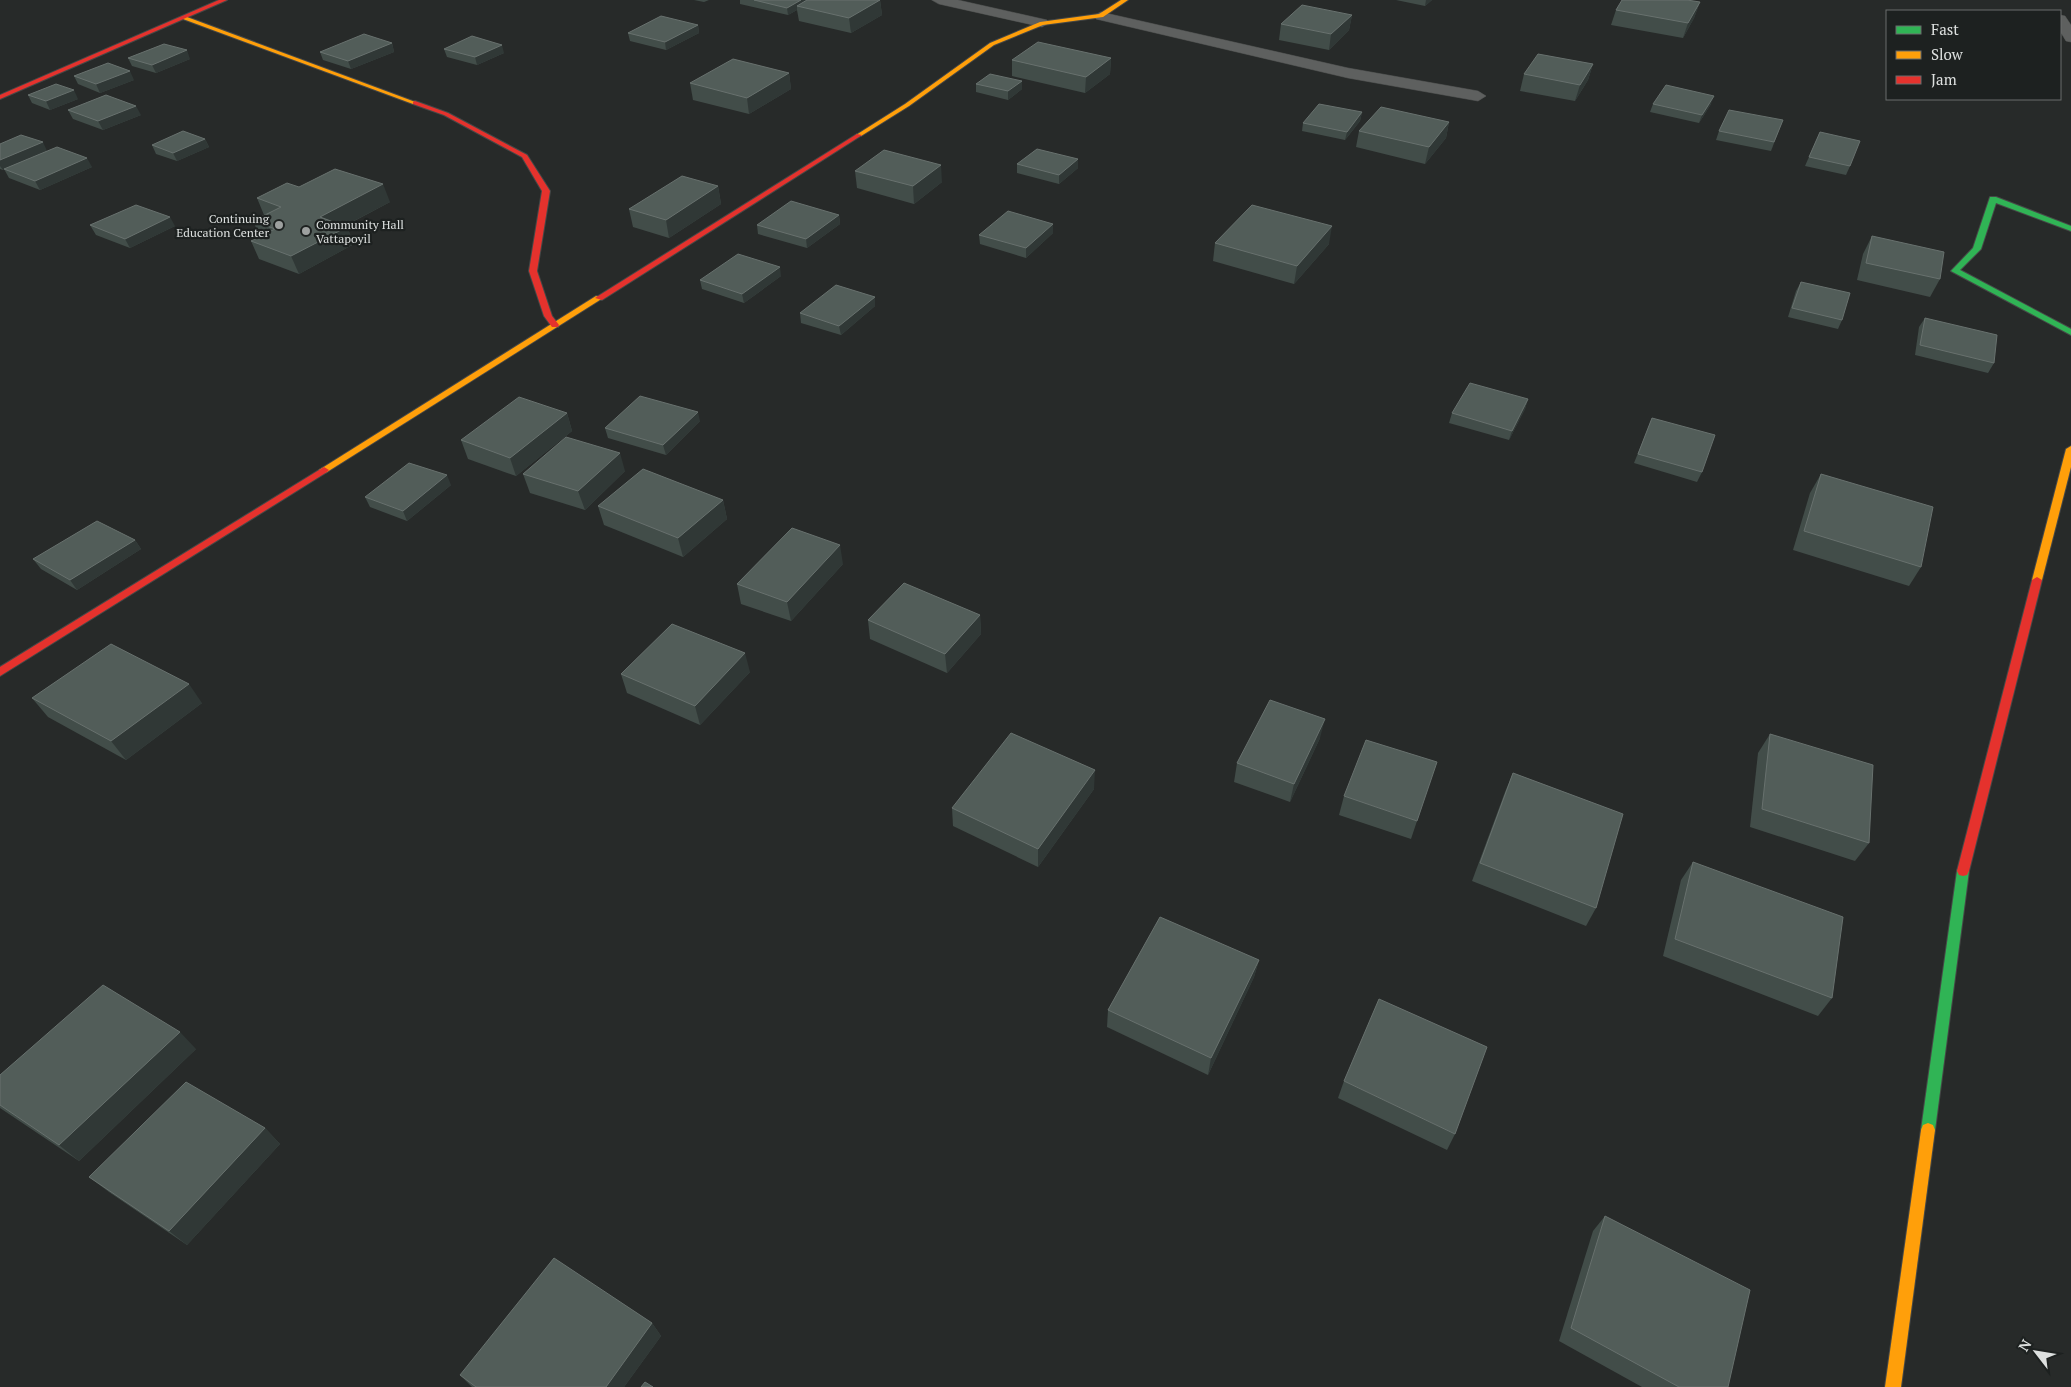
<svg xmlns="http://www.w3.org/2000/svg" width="2071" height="1387" viewBox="0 0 2071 1387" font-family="'PT Serif',serif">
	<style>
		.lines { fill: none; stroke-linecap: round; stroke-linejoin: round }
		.street-casing { stroke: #464847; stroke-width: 1 }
		.fast-casing { stroke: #464847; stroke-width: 2 }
		.slow-casing { stroke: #464847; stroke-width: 2 }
		.jam-casing { stroke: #464847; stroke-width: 2 }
		.street { fill: #5e605f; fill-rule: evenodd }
		.fast { fill: #30b455; fill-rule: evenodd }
		.slow { fill: #ff9f0a; fill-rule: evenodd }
		.jam { fill: #e5322d; fill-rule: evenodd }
		.wall { fill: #424d49 }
		.shaded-wall { fill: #303836 }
		.building { fill: #525d59; stroke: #68716e }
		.poi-dot { fill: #9da09f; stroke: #1d2120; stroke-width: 2 }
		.labels { text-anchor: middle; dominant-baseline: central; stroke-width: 4.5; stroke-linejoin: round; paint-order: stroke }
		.far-poi-label { font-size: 12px; fill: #dde0df; stroke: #1d2120; text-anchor: end }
	</style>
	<rect width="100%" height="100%" fill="#272a29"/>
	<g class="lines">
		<g class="street-casing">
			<g id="street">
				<polygon points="932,0 958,0 1047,20 1049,23 1042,27 939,4"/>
				<polygon points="1101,12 1348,68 1478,91 1486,96 1478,101 1348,78 1096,19 1094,16"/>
				<polygon points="2060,15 2065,16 2071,25 2071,42 2066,41 2060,31"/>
			</g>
		</g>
		<g class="fast-casing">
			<g id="fast">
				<polygon points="1990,197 1996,197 2071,226 2071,231 1996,203 1981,249 1960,270 2071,329 2071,335 1951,271 1973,248"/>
				<polygon points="1963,866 1967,867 1969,871 1935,1130 1933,1135 1928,1137 1923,1135 1921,1130 1957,871 1959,867"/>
			</g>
		</g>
		<g class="slow-casing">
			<g id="slow">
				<polygon points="1121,0 1128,0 1103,17 1043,25 994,45 909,106 861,136 856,135 905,104 990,43 1040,22 1099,14"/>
				<polygon points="183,17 187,17 418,103 413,104 183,19"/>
				<polygon points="596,296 603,298 327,472 324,473 319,470"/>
				<polygon points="2071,446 2071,467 2042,580 2037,583 2032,580 2066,449"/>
				<polygon points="1928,1123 1933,1125 1935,1130 1901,1387 1885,1387 1921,1130 1923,1125"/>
			</g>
		</g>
		<g class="jam-casing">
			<g id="jam">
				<polygon points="219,0 227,0 0,99 0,95"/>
				<polygon points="415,101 448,113 527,155 550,191 537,271 552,316 559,325 558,327 552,327 544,316 529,271 542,191 522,157 444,115 413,104 413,102"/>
				<polygon points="857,134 862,135 602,300 595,298"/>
				<polygon points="324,467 329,470 327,472 0,676 0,667"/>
				<polygon points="2037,577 2042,580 1969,871 1967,875 1963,876 1959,875 1957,871 2032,580"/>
			</g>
		</g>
		<use href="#street" class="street"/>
		<use href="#fast" class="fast"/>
		<use href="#slow" class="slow"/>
		<use href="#jam" class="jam"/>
	</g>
	<g class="wall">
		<polygon points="694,0 709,0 704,2"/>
		<polygon points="740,0 880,0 882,15 851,33 799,21 797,10 788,15 740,4"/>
		<polygon points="1396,0 1432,0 1425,6"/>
		<polygon points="1700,2 1694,18 1683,38 1611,25 1616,10"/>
		<polygon points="1352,15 1349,30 1329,50 1279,40 1281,24"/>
		<polygon points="698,25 699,33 666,50 630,41 628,33"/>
		<polygon points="392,43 394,52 351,69 323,60 320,52"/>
		<polygon points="444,49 504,53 477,65 447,57"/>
		<polygon points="128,58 190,59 156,73 132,66"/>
		<polygon points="1111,58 1110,74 1085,93 1012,76 1012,60"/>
		<polygon points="1593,64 1588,80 1575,101 1520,91 1524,74"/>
		<polygon points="789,73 791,89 749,114 693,100 690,83"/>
		<polygon points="74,76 134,80 100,93 78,84"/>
		<polygon points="1022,81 1022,89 1008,100 976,92 976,84"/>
		<polygon points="28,95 78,99 50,110 32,103"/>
		<polygon points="1653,104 1711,104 1699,123 1650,112"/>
		<polygon points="68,110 141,115 103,130 73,119"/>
		<polygon points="1362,112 1360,121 1345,140 1302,131 1303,123"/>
		<polygon points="1783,120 1771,151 1716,140 1719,131"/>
		<polygon points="1449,122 1446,138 1425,164 1356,147 1359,131"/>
		<polygon points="1820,132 1850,166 1846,175 1805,166"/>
		<polygon points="205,139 209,147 177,161 156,154 152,145"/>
		<polygon points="0,144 47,151 92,167 40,190 9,178 4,169 3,170 0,169"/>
		<polygon points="1078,159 1078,168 1059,184 1017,173 1017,164"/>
		<polygon points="855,171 942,182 914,204 857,188"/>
		<polygon points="718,186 721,204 669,238 633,227 629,209"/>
		<polygon points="299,187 390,202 345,226 347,227 354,244 299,274 259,259 251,241 260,237 253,221 264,215 257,198"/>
		<polygon points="839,215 840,224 807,248 758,234 757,225"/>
		<polygon points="90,225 175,226 130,248 96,235"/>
		<polygon points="1053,233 1026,258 980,244 979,235"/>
		<polygon points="1872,236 1940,279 1930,297 1857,280 1863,254"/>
		<polygon points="1215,243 1329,244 1294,284 1213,261"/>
		<polygon points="781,276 744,303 702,289 700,280"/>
		<polygon points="1801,282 1842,320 1838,329 1788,317 1796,291"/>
		<polygon points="875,297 875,306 841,335 801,323 800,313"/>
		<polygon points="1925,318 1994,363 1988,373 1915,355 1919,327"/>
		<polygon points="1528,399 1525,409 1509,440 1449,423 1452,413"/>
		<polygon points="567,413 572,431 516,476 468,459 461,440"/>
		<polygon points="1652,418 1702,472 1697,482 1634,463"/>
		<polygon points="700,421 666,455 608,438 605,428"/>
		<polygon points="625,471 585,510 530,493 523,474"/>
		<polygon points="1821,474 1921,567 1909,586 1793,550 1810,493"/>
		<polygon points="451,485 407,521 370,507 365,497"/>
		<polygon points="723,500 727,519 683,557 604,525 598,506"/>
		<polygon points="135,540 141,549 77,590 41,569 33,559"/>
		<polygon points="843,564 791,621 741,604 737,584"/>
		<polygon points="980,615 981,634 947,673 870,639 868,620"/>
		<polygon points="750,672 700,725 627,693 621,674"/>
		<polygon points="32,698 202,703 126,760 48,717"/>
		<polygon points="1770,734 1869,843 1855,861 1750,827 1758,753"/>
		<polygon points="1320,738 1290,802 1234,782 1237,763"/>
		<polygon points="1513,773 1596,908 1586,926 1472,881 1505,792"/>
		<polygon points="1094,789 1038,867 953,826 952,808"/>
		<polygon points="1344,796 1417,821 1411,839 1339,815"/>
		<polygon points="1693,862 1832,998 1818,1016 1663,956 1681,880"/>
		<polygon points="1259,960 1254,977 1208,1075 1107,1027 1108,1010"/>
		<polygon points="196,1049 79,1161 0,1108 0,1075"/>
		<polygon points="1344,1081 1455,1134 1447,1150 1338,1098"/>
		<polygon points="265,1128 280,1144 187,1245 109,1192 89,1177"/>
		<polygon points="1605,1216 1728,1387 1642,1387 1559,1341 1593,1231"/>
		<polygon points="652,1323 661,1336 624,1387 472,1387 460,1375"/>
	</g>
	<g class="shaded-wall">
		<polygon points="801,0 814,0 797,6 797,10 788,15 787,8"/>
		<polygon points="880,0 882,15 851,33 849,18"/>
		<polygon points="1426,0 1432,0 1425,6"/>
		<polygon points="1700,2 1694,18 1683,38 1688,23"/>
		<polygon points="1352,15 1349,30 1329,50 1331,34"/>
		<polygon points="698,25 699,33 666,50 665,42"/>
		<polygon points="392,43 394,52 351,69 348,61"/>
		<polygon points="502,45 504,53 477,65 475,57"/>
		<polygon points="187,50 190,59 156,73 152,65"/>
		<polygon points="1111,58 1110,74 1085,93 1086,77"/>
		<polygon points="1593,64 1588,80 1575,101 1580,85"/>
		<polygon points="130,71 134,80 100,93 96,84"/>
		<polygon points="789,73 791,89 749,114 747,98"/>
		<polygon points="1022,81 1022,89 1008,100 1008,91"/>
		<polygon points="74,90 78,99 50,110 46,101"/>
		<polygon points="1714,96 1711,104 1699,123 1702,115"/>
		<polygon points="136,106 141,115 103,130 98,121"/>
		<polygon points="1362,112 1360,121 1345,140 1347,132"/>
		<polygon points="1449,122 1446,138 1425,164 1429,147"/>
		<polygon points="205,139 209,147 177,161 173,153"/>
		<polygon points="43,142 47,151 3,170 0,166 0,160"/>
		<polygon points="87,158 92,167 40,190 35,181"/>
		<polygon points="1078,159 1078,168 1059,184 1059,175"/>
		<polygon points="941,165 942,182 914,204 913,186"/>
		<polygon points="383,184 390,202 327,235 320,217"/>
		<polygon points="718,186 721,204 669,238 666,220"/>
		<polygon points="839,215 840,224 807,248 806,239"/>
		<polygon points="170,217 175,226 130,248 125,239"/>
		<polygon points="1053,224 1053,233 1026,258 1026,248"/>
		<polygon points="1332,226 1329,244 1294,284 1297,266"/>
		<polygon points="347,227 354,244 299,274 291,256"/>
		<polygon points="780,267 781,276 744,303 742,294"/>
		<polygon points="875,297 875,306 841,335 839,326"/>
		<polygon points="1528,399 1525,409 1509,440 1512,431"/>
		<polygon points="698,412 700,421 666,455 663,445"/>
		<polygon points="567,413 572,431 516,476 510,458"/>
		<polygon points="620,453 625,471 585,510 578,491"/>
		<polygon points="447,475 451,485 407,521 403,511"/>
		<polygon points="723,500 727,519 683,557 678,538"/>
		<polygon points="135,540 141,549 77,590 70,580"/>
		<polygon points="840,545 843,564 791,621 787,602"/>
		<polygon points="980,615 981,634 947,673 945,654"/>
		<polygon points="745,653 750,672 700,725 695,706"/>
		<polygon points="189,684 202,703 126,760 111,741"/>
		<polygon points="1325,719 1320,738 1290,802 1294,784"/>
		<polygon points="1095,770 1094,789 1038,867 1038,849"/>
		<polygon points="1259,960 1254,977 1208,1075 1211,1058"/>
		<polygon points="180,1032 196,1049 79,1161 59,1145"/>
		<polygon points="265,1128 280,1144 187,1245 169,1231"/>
		<polygon points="652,1323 661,1336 624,1387 606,1387"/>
	</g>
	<g class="building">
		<polygon points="754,0 801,0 787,8"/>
		<polygon points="807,0 880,0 849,18 797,6"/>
		<polygon points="1622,0 1687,0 1700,2 1688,23 1616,10"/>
		<polygon points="1302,5 1352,15 1331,34 1281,24"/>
		<polygon points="661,16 698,25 665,42 628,33"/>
		<polygon points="364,34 392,43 348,61 320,52"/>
		<polygon points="472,36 502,45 475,57 444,49"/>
		<polygon points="1038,42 1111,58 1086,77 1012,60"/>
		<polygon points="164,44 187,50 152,65 128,58"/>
		<polygon points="1538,54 1593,64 1580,85 1524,74"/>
		<polygon points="733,59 789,73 747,98 690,83"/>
		<polygon points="108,63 130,71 96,84 74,76"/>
		<polygon points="990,74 1022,81 1008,91 976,84"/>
		<polygon points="56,84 74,90 46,101 28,95"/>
		<polygon points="1666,85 1714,96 1702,115 1653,104"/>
		<polygon points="106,95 136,106 98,121 68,110"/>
		<polygon points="1319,104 1362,112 1347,132 1303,123"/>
		<polygon points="1381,107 1449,122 1429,147 1359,131"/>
		<polygon points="1729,110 1783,120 1774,142 1719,131"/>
		<polygon points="183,131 205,139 173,153 152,145"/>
		<polygon points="1820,132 1860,141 1850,166 1809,157"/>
		<polygon points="21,135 43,142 0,160 0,144"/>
		<polygon points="57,147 87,158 35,181 4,169"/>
		<polygon points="1037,149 1078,159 1059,175 1017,164"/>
		<polygon points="884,150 941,165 913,186 855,171"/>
		<polygon points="335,169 383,184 320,217 347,227 291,256 251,241 275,229 253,221 281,207 257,198 287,183 299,187"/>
		<polygon points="682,176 718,186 666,220 629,209"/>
		<polygon points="791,201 839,215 806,239 757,225"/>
		<polygon points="136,205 170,217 125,239 90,225"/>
		<polygon points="1252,205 1332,226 1297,266 1215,243"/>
		<polygon points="1008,211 1053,224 1026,248 979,235"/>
		<polygon points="1872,236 1944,252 1940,279 1866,263"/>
		<polygon points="738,254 780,267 742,294 700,280"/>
		<polygon points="1801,282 1850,293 1842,320 1792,308"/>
		<polygon points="836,285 875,297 839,326 800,313"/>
		<polygon points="1925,318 1997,335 1994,363 1920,345"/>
		<polygon points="1470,383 1528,399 1512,431 1452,413"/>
		<polygon points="640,396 698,412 663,445 605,428"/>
		<polygon points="519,397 567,413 510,458 461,440"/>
		<polygon points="1652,418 1715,435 1702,472 1638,454"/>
		<polygon points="566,437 620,453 578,491 523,474"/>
		<polygon points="409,463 447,475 403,511 365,497"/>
		<polygon points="643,469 723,500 678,538 598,506"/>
		<polygon points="1821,474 1933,507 1921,567 1804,531"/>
		<polygon points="97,521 135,540 70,580 33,559"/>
		<polygon points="792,528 840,545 787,602 737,584"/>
		<polygon points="904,583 980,615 945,654 868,620"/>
		<polygon points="672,624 745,653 695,706 621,674"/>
		<polygon points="111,644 189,684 111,741 32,698"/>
		<polygon points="1270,700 1325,719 1294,784 1237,763"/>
		<polygon points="1011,733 1095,770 1038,849 952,808"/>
		<polygon points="1770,734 1873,765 1869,843 1762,809"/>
		<polygon points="1366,740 1437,762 1417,821 1344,796"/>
		<polygon points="1513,773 1623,814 1596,908 1480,863"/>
		<polygon points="1693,862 1843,917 1832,998 1675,939"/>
		<polygon points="1160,917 1259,960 1211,1058 1108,1010"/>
		<polygon points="103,985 180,1032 59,1145 0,1105 0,1075"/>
		<polygon points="1379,999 1487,1047 1455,1134 1344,1081"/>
		<polygon points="186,1082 265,1128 169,1231 89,1177"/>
		<polygon points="1605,1216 1750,1290 1728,1387 1679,1387 1571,1328"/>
		<polygon points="554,1258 652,1323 606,1387 476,1387 460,1375"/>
		<polygon points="645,1382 653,1387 641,1387"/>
	</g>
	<g class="poi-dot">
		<circle cx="279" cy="225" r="5"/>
		<circle cx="306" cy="231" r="5"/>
	</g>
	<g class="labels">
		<g class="far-poi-label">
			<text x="269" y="218">Continuing<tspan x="269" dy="14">Education Center</tspan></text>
			<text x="316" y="224" text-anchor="start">Community Hall<tspan x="316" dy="14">Vattapoyil</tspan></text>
		</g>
	</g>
	<rect x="1886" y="10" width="175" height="90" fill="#1d2120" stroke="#6a6d6c"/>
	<rect x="1896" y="26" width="25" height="8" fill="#30b455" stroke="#6a6d6c"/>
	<text x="1931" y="35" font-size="15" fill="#dde0df">Fast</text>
	<rect x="1896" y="51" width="25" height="8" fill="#ff9f0a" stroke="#6a6d6c"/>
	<text x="1931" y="60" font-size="15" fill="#dde0df">Slow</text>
	<rect x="1896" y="76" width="25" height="8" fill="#e5322d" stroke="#6a6d6c"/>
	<text x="1931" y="85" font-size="15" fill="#dde0df">Jam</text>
	<g transform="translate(2036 1352) rotate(301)" stroke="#1d2120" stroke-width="4" paint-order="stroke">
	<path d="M0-4L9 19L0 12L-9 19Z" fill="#dde0df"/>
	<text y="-8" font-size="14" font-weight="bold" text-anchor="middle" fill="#dde0df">N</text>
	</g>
</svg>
